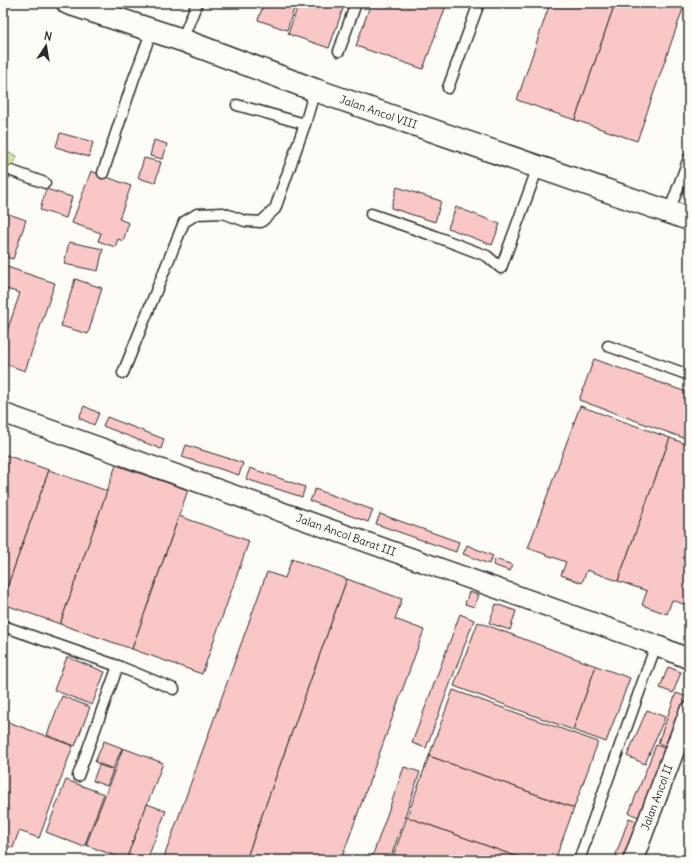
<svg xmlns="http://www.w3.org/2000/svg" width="692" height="863" viewBox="0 0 692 863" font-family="Delius,sans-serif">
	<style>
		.green { fill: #cce79e; stroke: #7c8964 }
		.building { fill: #f9c8c6; stroke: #2b2b2b }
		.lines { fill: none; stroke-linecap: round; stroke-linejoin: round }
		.service-casing { stroke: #2b2b2b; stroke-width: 13 }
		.minor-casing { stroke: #2b2b2b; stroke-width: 22 }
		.tertiary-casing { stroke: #2b2b2b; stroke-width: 25 }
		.service { stroke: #fdfcf7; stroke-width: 10 }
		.minor { stroke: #fdfcf7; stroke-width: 19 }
		.tertiary { stroke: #fdfcf7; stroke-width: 22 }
		.labels { text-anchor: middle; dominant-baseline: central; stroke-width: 4; stroke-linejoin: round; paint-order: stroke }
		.street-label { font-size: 11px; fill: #2b2b2b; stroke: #fdfcf7 }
	</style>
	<rect width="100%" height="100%" fill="#fdfcf7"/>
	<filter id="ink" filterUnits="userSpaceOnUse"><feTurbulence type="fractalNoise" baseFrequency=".025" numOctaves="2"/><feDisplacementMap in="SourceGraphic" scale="8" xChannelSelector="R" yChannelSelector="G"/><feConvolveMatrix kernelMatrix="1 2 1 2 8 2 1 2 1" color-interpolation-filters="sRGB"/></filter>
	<g filter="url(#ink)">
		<polygon class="green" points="3,151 17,156 9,179 3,177"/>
		<g class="building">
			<polygon points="264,3 296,3 287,30 258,20"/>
			<polygon points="299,3 345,3 329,48 288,34"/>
			<polygon points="371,3 447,3 423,69 356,46"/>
			<polygon points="550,3 615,3 575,120 517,100"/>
			<polygon points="615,3 685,3 637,141 575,120"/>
			<polygon points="60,133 93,142 89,157 56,147"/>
			<polygon points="154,140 167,144 163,159 150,156"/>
			<polygon points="144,158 161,162 155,183 138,178"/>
			<polygon points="91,171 131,186 119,219 129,223 123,241 118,239 115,247 98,241 101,233 72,223"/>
			<polygon points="397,187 441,201 435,222 391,208"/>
			<polygon points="46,189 72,197 66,218 40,210"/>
			<polygon points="456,207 500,224 492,245 448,228"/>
			<polygon points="3,212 26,220 13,259 3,256"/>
			<polygon points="69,242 103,249 98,271 64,264"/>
			<polygon points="4,266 55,283 25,371 3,363 3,343 20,293 3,288"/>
			<polygon points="75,279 102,288 88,334 61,326"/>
			<polygon points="594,359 689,393 689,440 579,400"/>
			<polygon points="84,406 99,413 94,425 79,418"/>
			<polygon points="580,406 670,438 618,581 587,570 582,583 561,575 566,562 528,548"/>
			<polygon points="107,417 164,439 161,449 103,426"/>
			<polygon points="670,438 689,445 689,606 672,600 667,614 642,605 647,591 618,581"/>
			<polygon points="186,445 243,463 239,475 182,457"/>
			<polygon points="3,454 49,470 3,599"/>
			<polygon points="116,465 188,490 132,649 60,624"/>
			<polygon points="250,468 305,487 302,497 246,479"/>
			<polygon points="49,470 107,491 60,624 3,604 3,599"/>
			<polygon points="315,489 373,510 368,522 310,501"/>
			<polygon points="380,514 459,542 456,552 376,524"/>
			<polygon points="179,516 249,541 202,674 132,649"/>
			<polygon points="467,545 493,556 489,564 463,554"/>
			<polygon points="292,559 347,579 246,860 163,860 267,572 285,578"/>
			<polygon points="495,559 513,565 510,571 493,565"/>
			<polygon points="347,579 402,599 395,619 424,630 341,860 246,860"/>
			<polygon points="469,592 479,595 474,607 465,604"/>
			<polygon points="496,604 516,611 510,630 489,623"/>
			<polygon points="460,614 474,620 426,748 412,743"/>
			<polygon points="478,622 596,666 573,730 454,686"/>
			<polygon points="67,657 105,672 92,705 54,690"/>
			<polygon points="596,666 630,678 606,742 573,730"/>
			<polygon points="668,667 681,672 673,693 660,688"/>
			<polygon points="453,690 598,742 574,808 429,756"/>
			<polygon points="676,693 687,697 669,747 658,743"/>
			<polygon points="62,696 90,707 75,746 47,735"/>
			<polygon points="647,710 665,717 645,764 627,756"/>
			<polygon points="3,720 73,746 39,838 19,831 13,848 3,844"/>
			<polygon points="104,741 122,748 113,769 95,762"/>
			<polygon points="656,745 667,749 641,818 629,813"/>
			<polygon points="123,748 163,763 126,860 86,845"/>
			<polygon points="429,756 574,808 555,860 526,860 407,817"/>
			<polygon points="99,765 113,770 107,786 93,781"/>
			<polygon points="404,767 420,772 390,860 371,860"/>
			<polygon points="66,780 104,794 84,847 46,832"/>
			<polygon points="147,804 166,811 147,860 126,860"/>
			<polygon points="407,817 526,860 392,860"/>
			<polygon points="629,818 642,823 628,860 614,860"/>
		</g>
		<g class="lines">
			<g class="service-casing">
				<g id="service">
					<polyline points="182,40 197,3"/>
					<polyline points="339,51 356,3"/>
					<polyline points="448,88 479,3"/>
					<polyline points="237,105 305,124"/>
					<polyline points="12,171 45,183"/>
					<polyline points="103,173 133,81 152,30"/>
					<polyline points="669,212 689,158"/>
					<polyline points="371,214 432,235 487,256 501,268 538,167"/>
					<polyline points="608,346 689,375"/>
					<polyline points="123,373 184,222 197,214 223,213 245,221 261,222 275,209 305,124 315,90"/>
					<polyline points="3,626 118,666 174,689"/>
					<polyline points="78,776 118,666"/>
					<polyline points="579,860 656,645"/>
				</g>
			</g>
			<g class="minor-casing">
				<g id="minor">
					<path id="s1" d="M 3,413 L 656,645 L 689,659"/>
					<path id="s2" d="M 633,860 L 689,712"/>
				</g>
			</g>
			<g class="tertiary-casing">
				<g id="tertiary">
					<path id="s3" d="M 68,3 L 182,40 L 315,90 L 689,219"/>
				</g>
			</g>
			<use href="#service" class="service"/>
			<use href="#minor" class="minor"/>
			<use href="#tertiary" class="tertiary"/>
		</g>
	</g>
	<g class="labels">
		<g class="street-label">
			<text stroke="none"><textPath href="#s3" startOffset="329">Jalan Ancol VIII</textPath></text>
			<text stroke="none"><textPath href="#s1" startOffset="364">Jalan Ancol Barat III</textPath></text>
			<text stroke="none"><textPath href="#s2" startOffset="67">Jalan Ancol II</textPath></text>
		</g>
	</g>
	<rect width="692" height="863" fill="none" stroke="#fdfcf7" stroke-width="16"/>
	<rect x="8" y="8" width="676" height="847" fill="none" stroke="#2b2b2b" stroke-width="1.5" filter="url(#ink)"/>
	<g transform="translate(46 46) rotate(12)" stroke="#fdfcf7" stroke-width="3" paint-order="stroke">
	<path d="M0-3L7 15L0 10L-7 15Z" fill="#2b2b2b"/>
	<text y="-6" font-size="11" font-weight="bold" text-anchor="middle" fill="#2b2b2b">N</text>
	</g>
</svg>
